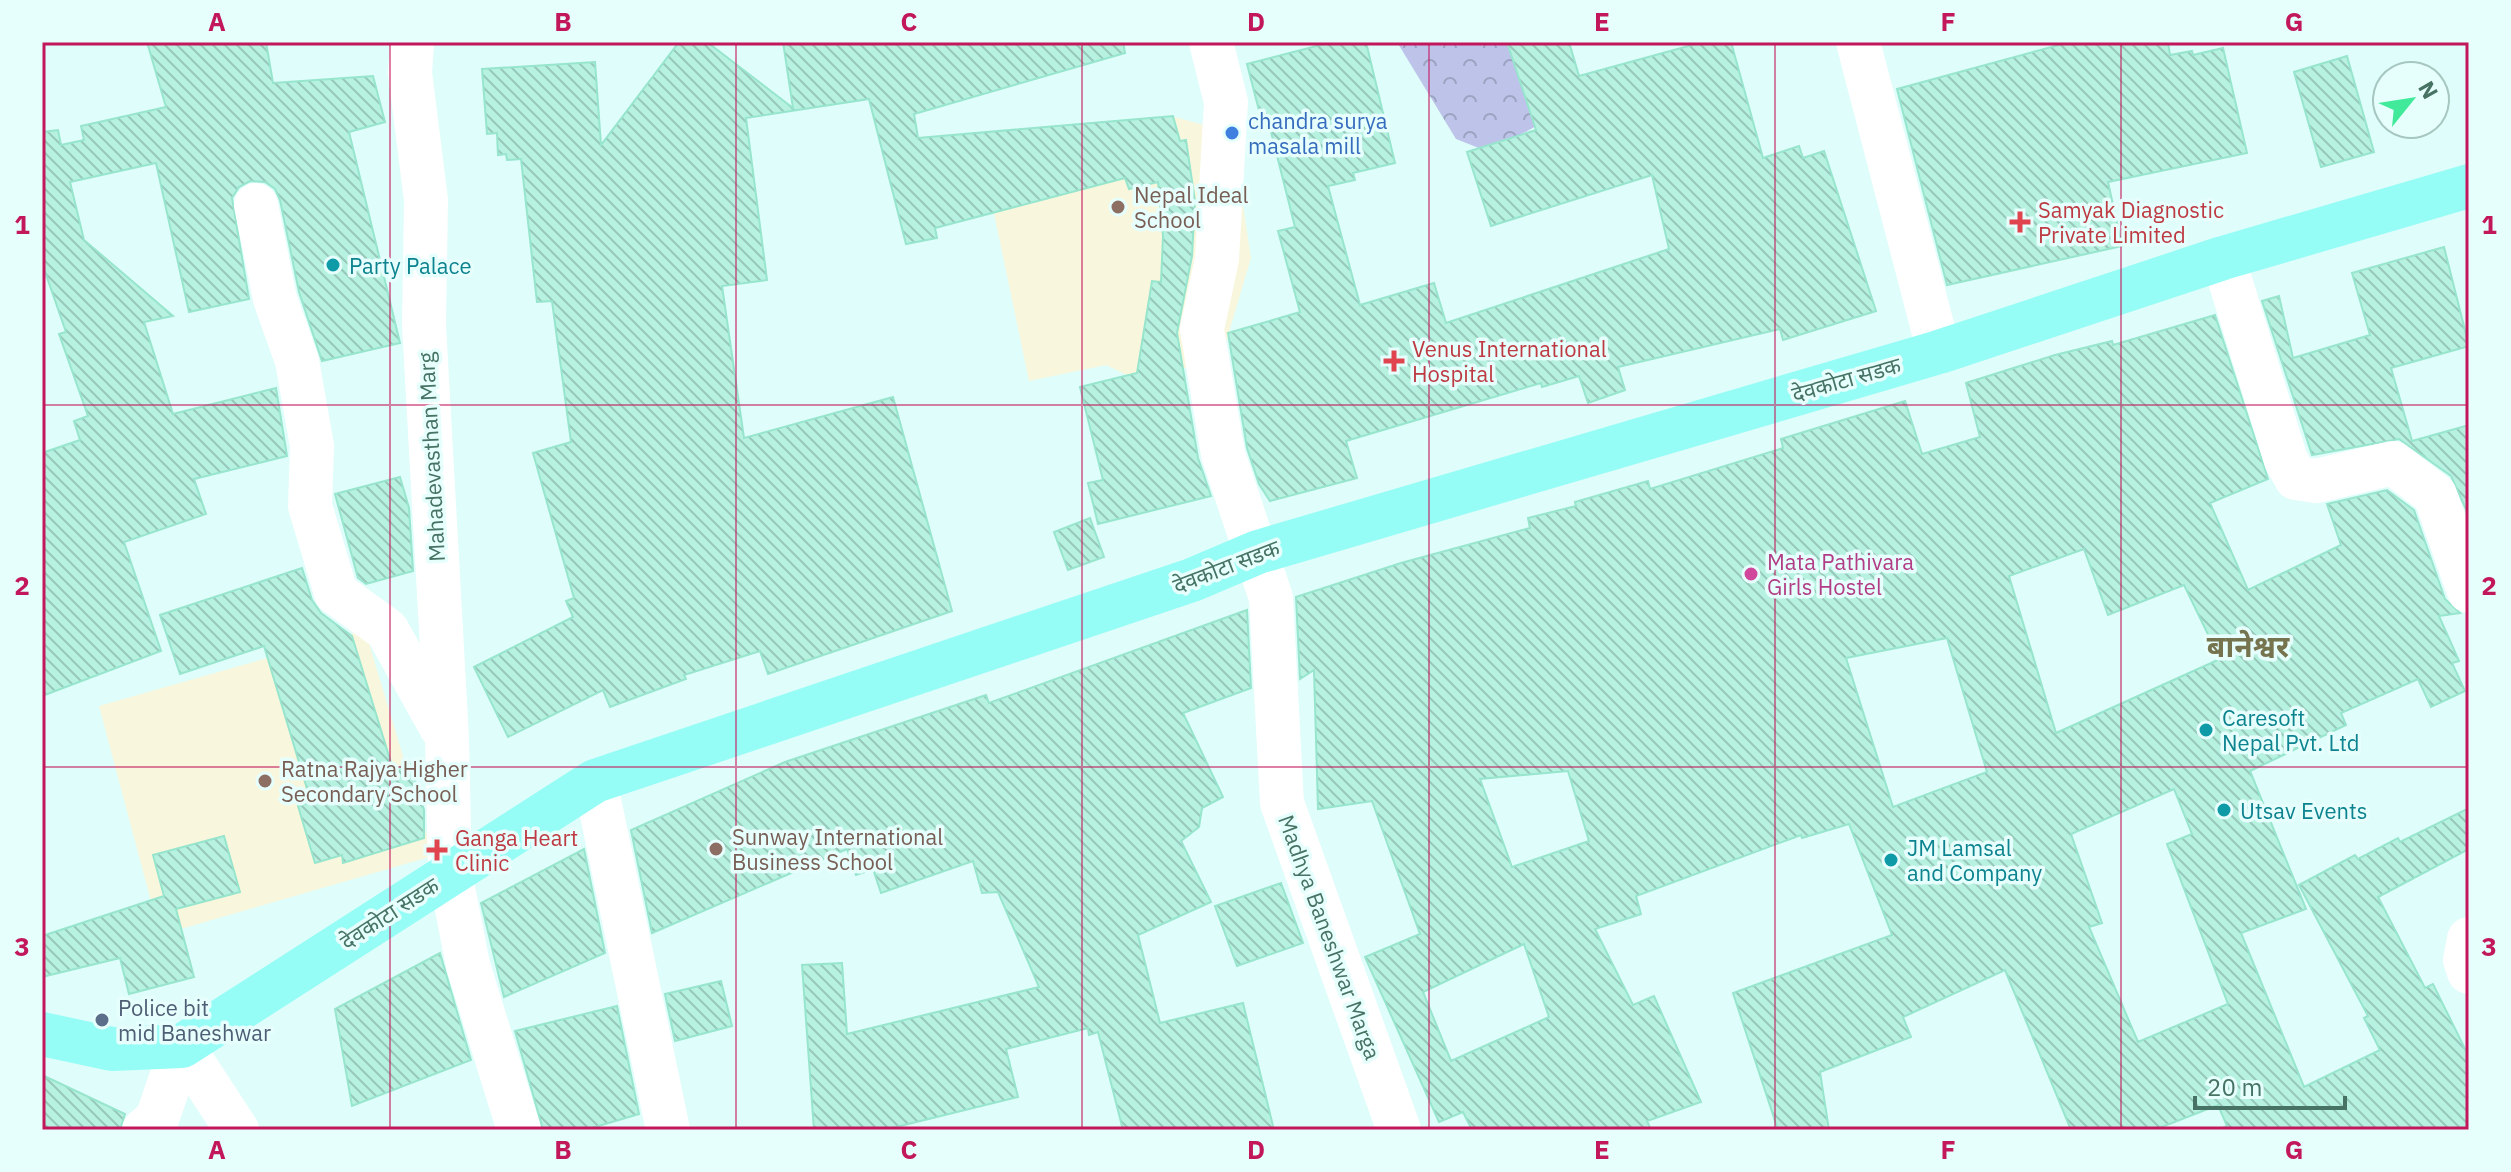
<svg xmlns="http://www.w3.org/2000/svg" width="2511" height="1172" viewBox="0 0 2511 1172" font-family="'IBM Plex Sans','Noto Sans Devanagari',sans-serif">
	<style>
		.education { fill: #f8f7dd }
		.park { fill: url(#park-crowns) }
		.building { fill: url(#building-back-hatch); stroke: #97e5cd; stroke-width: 2; fill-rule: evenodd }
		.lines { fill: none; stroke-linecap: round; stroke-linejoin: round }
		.minor { stroke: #fff; stroke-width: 44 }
		.major { stroke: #96fdf6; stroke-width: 44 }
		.grid { fill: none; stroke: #c2185b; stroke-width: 2; stroke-opacity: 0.55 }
		.shop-dot { fill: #3f7fe0; stroke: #e6fffd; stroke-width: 3 }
		.education-dot { fill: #8d6e63; stroke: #e6fffd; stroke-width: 3 }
		.health-dot { fill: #e0444e; stroke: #e6fffd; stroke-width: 3 }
		.culture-dot { fill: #0f9aa8; stroke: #e6fffd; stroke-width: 3 }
		.hotel-dot { fill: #d1479c; stroke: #e6fffd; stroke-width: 3 }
		.service-dot { fill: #5c6f8a; stroke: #e6fffd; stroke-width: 3 }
		.labels { text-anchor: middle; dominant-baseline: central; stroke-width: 7; stroke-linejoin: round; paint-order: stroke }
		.shop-label { font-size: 22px; fill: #366cbe; stroke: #e6fffd; text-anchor: start }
		.education-label { font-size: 22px; fill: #785e54; stroke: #e6fffd; text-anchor: start }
		.health-label { font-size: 22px; fill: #be3a42; stroke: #e6fffd; text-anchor: start }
		.culture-label { font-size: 22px; fill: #0d838f; stroke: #e6fffd; text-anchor: start }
		.street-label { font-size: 22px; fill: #477364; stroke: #e6fffd }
		.hotel-label { font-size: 22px; fill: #b23c85; stroke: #e6fffd; text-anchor: start }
		.service-label { font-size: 22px; fill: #4e5e75; stroke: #e6fffd; text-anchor: start }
		.district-label { font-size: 30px; font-weight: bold; fill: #76744e; stroke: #e6fffd }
		.neatline { fill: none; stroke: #c2185b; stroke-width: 3 }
		.grid-label { font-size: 26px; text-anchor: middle; font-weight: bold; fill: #c2185b }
	</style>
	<defs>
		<pattern id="park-crowns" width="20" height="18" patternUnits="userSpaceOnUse" patternTransform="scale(2)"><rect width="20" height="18" fill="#bec3ea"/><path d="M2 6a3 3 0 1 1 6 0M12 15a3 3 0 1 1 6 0" fill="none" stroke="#9ca3c1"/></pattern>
		<pattern id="building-back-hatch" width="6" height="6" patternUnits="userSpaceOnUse" patternTransform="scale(2)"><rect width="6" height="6" fill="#b7f2e1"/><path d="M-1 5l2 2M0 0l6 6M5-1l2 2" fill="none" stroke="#97c8ba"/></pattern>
	</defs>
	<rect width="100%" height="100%" fill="#dffdfa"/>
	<g class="education">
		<polygon points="1175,117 1232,133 1251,258 1221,359 1193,367 1127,375 1106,365 1029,381 982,156"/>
		<polygon points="365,630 433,856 160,935 99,706"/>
	</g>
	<polygon class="park" points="1397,42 1526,42 1558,114 1489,152 1456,139"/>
	<g class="building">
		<polygon points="147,42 266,42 273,83 373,76 385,122 349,132 400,343 322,361 299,292 280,200 275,189 265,182 250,181 239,187 232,198 249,299 189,312 156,163 70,182 84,240 173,316 144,322 173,414 276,388 287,456 194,479 206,514 124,542 161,651 42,696 42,453 80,440 74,421 88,416 59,334 66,332 42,263 42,132 58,130 61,145 84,140 81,126 166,107"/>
		<polygon points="679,42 707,42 793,108 783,42 1123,42 1125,53 914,114 918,138 1173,116 1180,141 1186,140 1195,201 1192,256 1177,333 1198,458 1211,496 1098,524 1088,483 1103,480 1080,387 1137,373 1152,281 1161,282 1163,236 1158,182 1129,189 1125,178 935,228 937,238 906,244 869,99 746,118 767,280 722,286 744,438 893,397 952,611 768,674 760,651 684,675 686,679 610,707 603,690 508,737 474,667 573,617 566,601 574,598 533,453 571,442 552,301 537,302 521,159 507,160 506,154 498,155 497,133 487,134 482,69 595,62 601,145"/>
		<polygon points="1332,42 1366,42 1395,163 1353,173 1355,180 1328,186 1360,305 1434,283 1446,323 1669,249 1652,175 1491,226 1467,152 1536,130 1507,42 1569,42 1579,76 1703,42 1731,42 1763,158 1799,146 1803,158 1824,151 1876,311 1783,340 1780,329 1618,367 1625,390 1588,403 1579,376 1542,387 1541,383 1346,441 1357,478 1270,501 1259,484 1247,448 1228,333 1300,312 1278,231 1295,227 1268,120 1262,122 1247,64"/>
		<polygon points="2070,42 2168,42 2170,55 2192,51 2193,55 2223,48 2247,153 2108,182 2122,246 1947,285 1897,89"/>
		<polygon points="2347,56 2374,152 2321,167 2294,72"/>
		<polygon points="2444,247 2469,346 2391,368 2412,441 2469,425 2469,516 2451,476 2399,439 2312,455 2262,301 2279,296 2293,358 2370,335 2352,273"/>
		<path d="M 2215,315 L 2268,479 L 2210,503 L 2248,590 L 2341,545 L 2327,504 L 2387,490 L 2414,510 L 2445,599 L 2460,613 L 2439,616 L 2459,661 L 2452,663 L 2465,691 L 2431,707 L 2418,679 L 2341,713 L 2346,725 L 2250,771 L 2306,909 L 2241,933 L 2304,1087 L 2380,1050 L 2364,1018 L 2368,1016 L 2299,885 L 2355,855 L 2358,859 L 2398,838 L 2400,842 L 2469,808 L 2469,849 L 2378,897 L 2425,988 L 2433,984 L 2469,1057 L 2469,1130 L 2219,1130 L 2227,1126 L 2218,1105 L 2154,1130 L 2071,1130 L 2005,970 L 1903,1017 L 1911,1037 L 1820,1072 L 1829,1130 L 1778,1130 L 1733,993 L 1892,935 L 1849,824 L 1802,838 L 1801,835 L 1636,896 L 1641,914 L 1595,929 L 1633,1005 L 1654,996 L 1701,1102 L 1647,1121 L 1651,1130 L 1472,1130 L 1463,1112 L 1439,1122 L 1365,957 L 1420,934 L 1372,801 L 1318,809 L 1314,670 L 1300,679 L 1296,597 L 1401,563 L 1530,528 L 1528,518 L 1576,506 L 1575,502 L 1648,481 L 1650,489 L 1783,448 L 1781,439 L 1905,401 L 1922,454 L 1980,437 L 1966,383 L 2055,355 L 2112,341 L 2113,345 ZM 2084,549 L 2108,615 L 2184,585 L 2220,659 L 2056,733 L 2009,576 ZM 1947,638 L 1987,772 L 1893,807 L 1846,658 ZM 1568,771 L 1589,841 L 1512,867 L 1480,779 ZM 2174,789 L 2192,834 L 2167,844 L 2228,1004 L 2138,1042 L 2089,927 L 2102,923 L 2071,834 ZM 1524,944 L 1549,1017 L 1451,1061 L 1423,992 Z"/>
		<polygon points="400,477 409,508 413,571 366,584 358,578 335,494"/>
		<polygon points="1090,518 1104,557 1068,570 1054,532"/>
		<polygon points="302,568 312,600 321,613 352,636 393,769 410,764 424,810 424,838 343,863 342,855 315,863 298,806 311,802 264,646 180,674 160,615"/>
		<polygon points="1247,610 1251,688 1183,713 1223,797 1202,808 1199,827 1181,841 1211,902 1138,935 1160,1023 1243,1003 1274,1130 1123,1130 1098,1032 1089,1035 1088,1028 1006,1049 1018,1097 884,1130 814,1130 802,965 842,963 847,1034 1039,987 998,892 982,893 973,861 881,893 873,869 856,875 847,849 652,933 631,830 785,762 986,695 989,703"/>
		<polygon points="224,836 240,892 176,909 194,977 129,994 120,958 42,977 42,936 164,896 153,855"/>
		<polygon points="584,849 605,953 504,997 481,903"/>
		<polygon points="1281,883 1303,943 1237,966 1215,906"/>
		<polygon points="440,953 471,1060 352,1106 335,1009"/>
		<polygon points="721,981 732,1026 675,1041 665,994"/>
		<polygon points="617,1006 639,1114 585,1130 543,1130 515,1031"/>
		<polygon points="42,1075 125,1114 120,1130 42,1130"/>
	</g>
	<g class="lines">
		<g class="minor">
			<polyline points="412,42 410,73 426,200 424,325 447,738 450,873 468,965 519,1130"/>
			<polyline points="1211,42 1226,102 1217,259 1202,329 1223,454 1271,598 1282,803 1399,1130"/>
			<polyline points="1858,42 1939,352"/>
			<polyline points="256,205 275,299 297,361 312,446 310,506 336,593 387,630 441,727"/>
			<polyline points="2223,258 2286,460 2296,478 2316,481 2393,463 2435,495 2469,591"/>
			<polyline points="595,781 668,1130"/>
			<polyline points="2469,939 2465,960 2469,972"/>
			<polyline points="182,1046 237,1130"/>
			<polyline points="144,1130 157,1119 182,1046"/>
		</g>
		<polyline class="major" points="42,1034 112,1049 182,1046 595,781 1192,580 1258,552 1939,352 2223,258 2469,186"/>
	</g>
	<path class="grid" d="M 390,42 L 390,1130M 736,42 L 736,1130M 1082,42 L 1082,1130M 1429,42 L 1429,1130M 1775,42 L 1775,1130M 2121,42 L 2121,1130M 42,405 L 2469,405M 42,767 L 2469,767"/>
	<circle class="shop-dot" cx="1232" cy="133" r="8"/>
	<g class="education-dot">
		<circle cx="1118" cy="207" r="8"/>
		<circle cx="265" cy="781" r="8"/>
		<circle cx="716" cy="849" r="8"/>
	</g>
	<g class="health-dot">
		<path d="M2016 210h8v8h8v8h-8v8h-8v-8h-8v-8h8z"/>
		<path d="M1390 349h8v8h8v8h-8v8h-8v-8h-8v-8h8z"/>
		<path d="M433 838h8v8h8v8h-8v8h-8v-8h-8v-8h8z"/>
	</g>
	<g class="culture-dot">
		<circle cx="333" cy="265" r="8"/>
		<circle cx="2206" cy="730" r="8"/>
		<circle cx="2224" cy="810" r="8"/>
		<circle cx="1891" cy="860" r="8"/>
	</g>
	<circle class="hotel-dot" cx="1751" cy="574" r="8"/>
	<circle class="service-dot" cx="102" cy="1020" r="8"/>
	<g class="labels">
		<g class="shop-label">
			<text x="1248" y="120">chandra surya<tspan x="1248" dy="25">masala mill</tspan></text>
		</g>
		<g class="education-label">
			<text x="1134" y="194">Nepal Ideal<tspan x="1134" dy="25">School</tspan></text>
			<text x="281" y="768">Ratna Rajya Higher<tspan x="281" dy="25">Secondary School</tspan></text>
			<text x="732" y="836">Sunway International<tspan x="732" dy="25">Business School</tspan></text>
		</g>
		<g class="health-label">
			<text x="2038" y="209">Samyak Diagnostic<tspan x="2038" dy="25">Private Limited</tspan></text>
			<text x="1412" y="348">Venus International<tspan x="1412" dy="25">Hospital</tspan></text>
			<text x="455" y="837">Ganga Heart<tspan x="455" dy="25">Clinic</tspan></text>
		</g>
		<g class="culture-label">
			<text x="349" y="265">Party Palace</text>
			<text x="2222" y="717">Caresoft<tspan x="2222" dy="25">Nepal Pvt. Ltd</tspan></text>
			<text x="2240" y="810">Utsav Events</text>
			<text x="1907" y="847">JM Lamsal<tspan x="1907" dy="25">and Company</tspan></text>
		</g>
		<g class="street-label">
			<text transform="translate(1846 379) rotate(-16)">देवकोटा सडक</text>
			<text transform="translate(431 457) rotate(-93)">Mahadevasthan Marg</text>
			<text transform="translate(1226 566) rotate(-21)">देवकोटा सडक</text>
			<text transform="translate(389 913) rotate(-33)">देवकोटा सडक</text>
			<text transform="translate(1330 937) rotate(70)">Madhya Baneshwar Marga</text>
		</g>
		<g class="hotel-label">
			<text x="1767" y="561">Mata Pathivara<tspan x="1767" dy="25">Girls Hostel</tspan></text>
		</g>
		<g class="service-label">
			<text x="118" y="1007">Police bit<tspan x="118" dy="25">mid Baneshwar</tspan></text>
		</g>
		<g class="district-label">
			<text x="2248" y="645">बानेश्वर</text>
		</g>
	</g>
	<rect width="2511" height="1172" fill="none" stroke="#e6fffd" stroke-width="88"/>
	<g transform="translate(2411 100) rotate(60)"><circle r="38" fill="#e6fffd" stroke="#a6c7c0" stroke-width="2"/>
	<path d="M0-6L14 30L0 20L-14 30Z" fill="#41ea9a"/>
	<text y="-12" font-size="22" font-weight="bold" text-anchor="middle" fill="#477364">N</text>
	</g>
	<path d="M2195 1096v12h150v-12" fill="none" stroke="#477364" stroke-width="4"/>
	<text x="2207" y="1096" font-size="24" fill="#477364" stroke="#e6fffd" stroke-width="6" paint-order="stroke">20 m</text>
	<rect x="44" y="44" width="2423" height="1084" class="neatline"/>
	<g class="grid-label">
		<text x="217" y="31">A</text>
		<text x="563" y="31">B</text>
		<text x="909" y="31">C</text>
		<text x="1256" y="31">D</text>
		<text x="1602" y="31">E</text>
		<text x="1948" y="31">F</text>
		<text x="2294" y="31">G</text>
		<text x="22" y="234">1</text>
		<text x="2489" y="234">1</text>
		<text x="22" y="595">2</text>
		<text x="2489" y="595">2</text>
		<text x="22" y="956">3</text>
		<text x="2489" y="956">3</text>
		<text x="217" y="1159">A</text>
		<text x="563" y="1159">B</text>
		<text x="909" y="1159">C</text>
		<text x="1256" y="1159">D</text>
		<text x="1602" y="1159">E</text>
		<text x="1948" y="1159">F</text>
		<text x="2294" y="1159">G</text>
	</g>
</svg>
